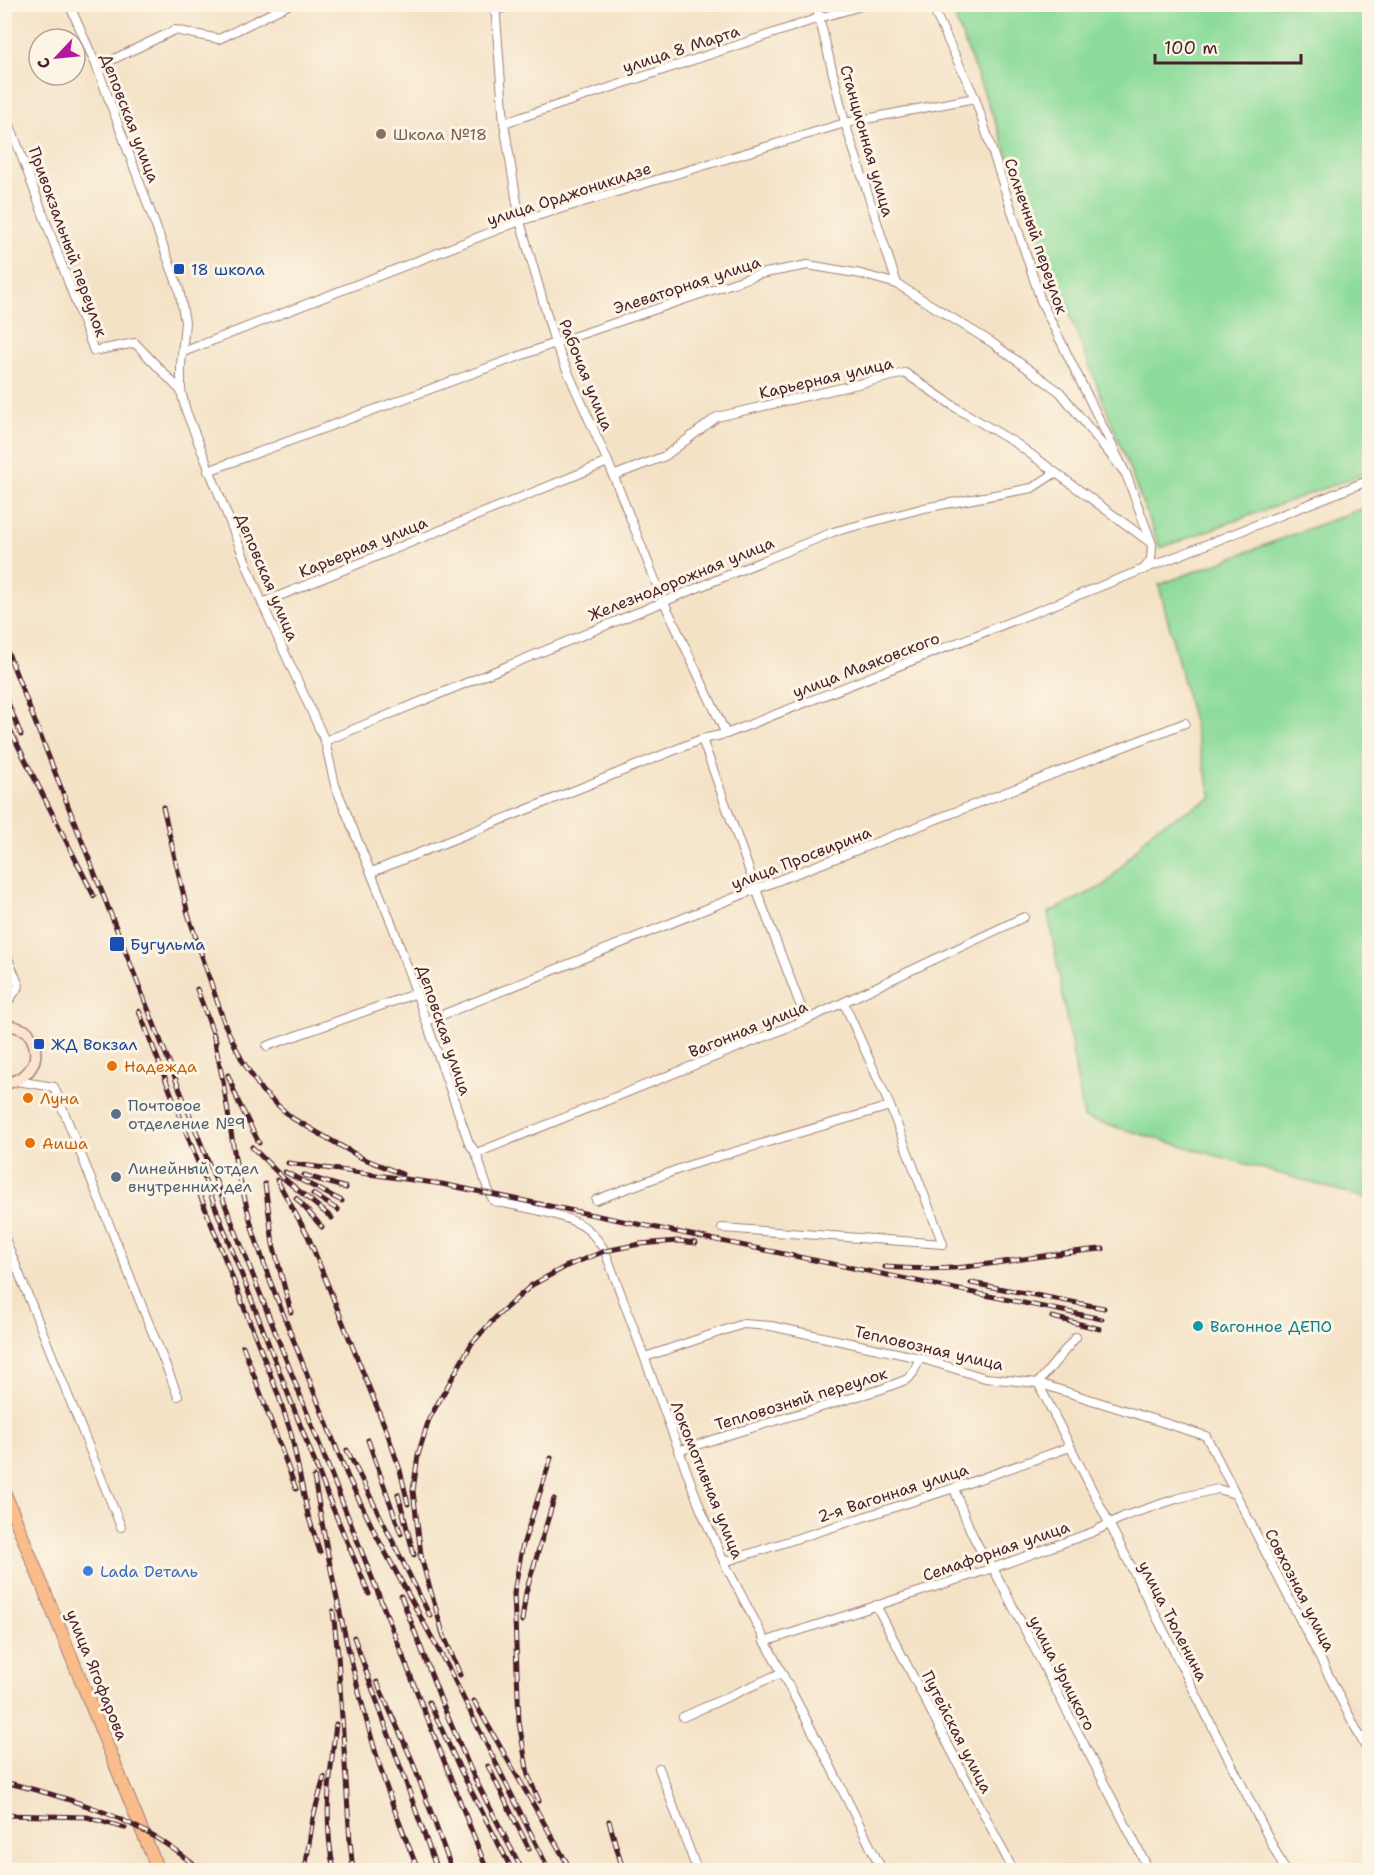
<svg xmlns="http://www.w3.org/2000/svg" width="1374" height="1875" viewBox="0 0 1374 1875" font-family="'Shantell Sans',sans-serif">
	<style>
		.green { fill: #8cdb9a; stroke: #6b7d62; stroke-width: 1.5 }
		.lines { fill: none; stroke-linecap: round; stroke-linejoin: round }
		.street-casing { stroke: #9f8078; stroke-width: 10 }
		.secondary-casing { stroke: #9f8078; stroke-width: 13 }
		.primary-casing { stroke: #9f8078; stroke-width: 14 }
		.street { stroke: #fff; stroke-width: 8 }
		.secondary { stroke: #fde4d0; stroke-width: 10 }
		.primary { stroke: #f9bc8a; stroke-width: 12 }
		.rail-casing { stroke: #4a1f2b; stroke-width: 5 }
		.rail { stroke: #fcf5e5; stroke-width: 3; stroke-dasharray: 9; stroke-linecap: butt }
		.education-dot { fill: #8d6e63; stroke: #fcf5e5; stroke-width: 2 }
		.transit-dot { fill: #1a4fb4; stroke: #fcf5e5; stroke-width: 2 }
		.food-dot { fill: #e8710a; stroke: #fcf5e5; stroke-width: 2 }
		.service-dot { fill: #5c6f8a; stroke: #fcf5e5; stroke-width: 2 }
		.culture-dot { fill: #0f9aa8; stroke: #fcf5e5; stroke-width: 2 }
		.shop-dot { fill: #3f7fe0; stroke: #fcf5e5; stroke-width: 2 }
		.labels { text-anchor: middle; dominant-baseline: central; stroke-width: 6; stroke-linejoin: round; paint-order: stroke }
		.street-label { font-size: 16px; fill: #4a1f2b; stroke: #fcf5e5 }
		.education-label { font-size: 16px; fill: #785e54; stroke: #fcf5e5; text-anchor: start }
		.transit-label { font-size: 16px; fill: #164399; stroke: #fcf5e5; text-anchor: start }
		.food-label { font-size: 16px; fill: #c56008; stroke: #fcf5e5; text-anchor: start }
		.service-label { font-size: 16px; fill: #4e5e75; stroke: #fcf5e5; text-anchor: start }
		.culture-label { font-size: 16px; fill: #0d838f; stroke: #fcf5e5; text-anchor: start }
		.shop-label { font-size: 16px; fill: #366cbe; stroke: #fcf5e5; text-anchor: start }
	</style>
	<rect width="100%" height="100%" fill="#fcf5e5"/>
	<filter id="ink" filterUnits="userSpaceOnUse"><feTurbulence type="fractalNoise" baseFrequency=".0167" numOctaves="2"/><feDisplacementMap in="SourceGraphic" scale="12" xChannelSelector="R" yChannelSelector="G"/><feConvolveMatrix kernelMatrix="1 2 1 2 8 2 1 2 1" color-interpolation-filters="sRGB"/></filter>
	<filter id="wash" filterUnits="userSpaceOnUse"><feTurbulence type="fractalNoise" baseFrequency=".008" numOctaves="4" result="noise"/><feDisplacementMap in="SourceGraphic" scale="24" xChannelSelector="R" yChannelSelector="G"/><feGaussianBlur stdDeviation="1.35" result="paint"/><feColorMatrix in="noise" values="0 0 0 0 0 0 0 0 0 0 0 0 0 0 0 0 0 1.4 0 .05"/><feComposite in="paint" operator="in"/></filter>
	<g filter="url(#wash)">
		<rect width="100%" height="100%" fill="#f4e2c6"/>
		<g class="green">
			<polygon points="950,5 1369,5 1369,472 1160,548"/>
			<polygon points="1369,506 1370,506 1369,1199 1084,1118 1048,913 1105,885 1155,828 1212,798 1159,585"/>
		</g>
	</g>
	<g filter="url(#ink)">
		<g class="lines">
			<g class="street-casing">
				<g id="street">
					<path d="M 69,4 L 97,67 L 179,289 L 185,322 L 181,365 L 181,391 L 186,411 L 262,603 L 325,741 L 335,785 L 393,927 L 469,1143 C 483,1160 482,1183 494,1201 C 519,1207 569,1214 587,1229 C 595,1236 600,1243 605,1251 L 701,1510 L 724,1562 L 829,1763 L 882,1870"/>
					<polyline points="495,4 504,123 520,221 555,343 608,462 663,600 726,734"/>
					<polyline points="816,4 845,123 897,284"/>
					<polyline points="931,4 975,98 1041,301 1126,474 1152,544 1151,560 1143,570"/>
					<polyline points="494,11 516,4"/>
					<polyline points="97,67 175,30 219,39 290,4"/>
					<polyline points="4,109 94,351 135,343 181,391"/>
					<polyline points="504,123 819,18 868,4"/>
					<polyline points="183,352 520,221 845,123 975,98"/>
					<polyline points="208,471 555,343 760,274 808,265 861,274 897,284 991,342 1060,392 1126,474"/>
					<polyline points="613,476 665,456 717,417 905,373 958,409 1017,444 1151,543"/>
					<polyline points="262,603 608,462"/>
					<polyline points="702,739 756,889 806,1020"/>
					<polyline points="325,741 833,532 924,508 1032,488 1055,473"/>
					<polyline points="372,872 702,739 726,734 1370,480"/>
					<polyline points="4,949 19,986 4,1007"/>
					<polyline points="427,1021 756,889 1185,723"/>
					<polyline points="267,1046 417,993"/>
					<polyline points="17,1081 54,1087 178,1396"/>
					<polyline points="477,1153 806,1020 1024,917"/>
					<polyline points="596,1200 690,1165 890,1106 844,1003"/>
					<polyline points="722,1228 943,1244 890,1106"/>
					<polyline points="4,1236 121,1527"/>
					<polyline points="1076,1337 1038,1383 1285,1870"/>
					<polyline points="645,1357 743,1324 771,1326 920,1358 985,1378 1038,1383 1206,1436 1370,1756"/>
					<polyline points="678,1451 741,1431 882,1389 908,1379 913,1373 920,1358"/>
					<path d="M 954,1488 C 964,1515 974,1545 993,1568 L 1149,1870"/>
					<polyline points="724,1562 954,1488 1070,1447"/>
					<polyline points="876,1605 1013,1870"/>
					<polyline points="764,1642 993,1568 1093,1532 1125,1516 1179,1498 1218,1489 1235,1494"/>
					<polyline points="683,1717 781,1673"/>
					<polyline points="659,1768 697,1870"/>
				</g>
			</g>
			<g class="secondary-casing">
				<path id="secondary" d="M 4,1026 L 13,1026 L 27,1031 C 45,1056 32,1078 4,1084"/>
			</g>
			<g class="primary-casing">
				<polyline id="primary" points="4,1491 158,1870"/>
			</g>
			<use href="#street" class="street"/>
			<use href="#secondary" class="secondary"/>
			<use href="#primary" class="primary"/>
			<g class="rail-casing">
				<g id="rail">
					<polyline points="4,643 487,1870"/>
					<polyline points="4,693 21,735"/>
					<polyline points="4,718 94,896"/>
					<polyline points="163,807 188,914 225,1025 242,1060 262,1091 292,1118 362,1158 402,1174"/>
					<polyline points="197,989 216,1041"/>
					<polyline points="139,1011 329,1499 369,1594"/>
					<polyline points="213,1033 223,1081 236,1164 253,1231 270,1281 347,1475 377,1537 450,1671 549,1870"/>
					<polyline points="228,1075 238,1101 259,1143"/>
					<polyline points="252,1147 282,1177 332,1218"/>
					<polyline points="288,1163 442,1184 1102,1319"/>
					<polyline points="285,1172 342,1201"/>
					<polyline points="304,1175 346,1188"/>
					<polyline points="277,1180 308,1236 387,1432 400,1470 408,1504"/>
					<polyline points="265,1184 273,1244 291,1312"/>
					<polyline points="313,1194 338,1210"/>
					<polyline points="200,1195 278,1394 291,1433 308,1515 320,1552"/>
					<polyline points="296,1198 322,1227"/>
					<path d="M 885,1267 C 914,1269 944,1270 973,1266 C 1017,1261 1059,1252 1103,1249"/>
					<polyline points="971,1283 1104,1308"/>
					<polyline points="1052,1317 1100,1329"/>
					<polyline points="243,1346 296,1489"/>
					<polyline points="368,1440 401,1534"/>
					<polyline points="347,1450 430,1616"/>
					<path d="M 314,1477 C 331,1579 353,1681 384,1780 C 394,1811 407,1841 418,1870"/>
					<polyline points="398,1494 414,1555"/>
					<polyline points="420,1554 444,1637"/>
					<polyline points="422,1562 413,1491 418,1455 429,1419 472,1343 499,1314 532,1285 567,1266 605,1251 640,1244 678,1241 696,1243"/>
					<polyline points="401,1596 444,1708 473,1775 522,1870"/>
					<polyline points="333,1611 338,1655 350,1842 353,1870"/>
					<polyline points="522,1621 526,1592 554,1499"/>
					<polyline points="442,1631 460,1675"/>
					<polyline points="354,1637 437,1870"/>
					<polyline points="377,1682 412,1760 452,1870"/>
					<polyline points="474,1701 571,1870"/>
					<polyline points="429,1702 460,1769 512,1870"/>
					<polyline points="488,1766 529,1849"/>
					<path d="M 4,1782 C 76,1799 145,1821 200,1870"/>
					<polyline points="539,1801 528,1775 519,1722 514,1593 522,1548 551,1458"/>
					<polyline points="4,1815 87,1817 125,1828"/>
					<polyline points="609,1821 623,1870"/>
					<polyline points="305,1870 313,1818 324,1777"/>
					<path d="M 334,1870 C 323,1822 330,1772 336,1724"/>
				</g>
			</g>
			<use href="#rail" class="rail"/>
		</g>
	</g>
	<circle class="education-dot" cx="381" cy="134" r="6"/>
	<g class="transit-dot">
		<rect x="173" y="263" width="12" height="12" rx="3"/>
		<rect x="109" y="936" width="16" height="16" rx="3"/>
		<rect x="33" y="1038" width="12" height="12" rx="3"/>
	</g>
	<g class="food-dot">
		<circle cx="112" cy="1066" r="6"/>
		<circle cx="28" cy="1098" r="6"/>
		<circle cx="30" cy="1143" r="6"/>
	</g>
	<g class="service-dot">
		<circle cx="116" cy="1114" r="6"/>
		<circle cx="116" cy="1177" r="6"/>
	</g>
	<circle class="culture-dot" cx="1198" cy="1326" r="6"/>
	<circle class="shop-dot" cx="88" cy="1571" r="6"/>
	<g class="labels">
		<g class="street-label">
			<text transform="translate(681 49) rotate(-18)">улица 8 Марта</text>
			<text transform="translate(130 118) rotate(69)">Деповская улица</text>
			<text transform="translate(867 141) rotate(74)">Станционная улица</text>
			<text transform="translate(569 194) rotate(-18)">улица Орджоникидзе</text>
			<text transform="translate(1036 236) rotate(71)">Солнечный переулок</text>
			<text transform="translate(68 242) rotate(70)">Привокзальный переулок</text>
			<text transform="translate(687 285) rotate(-18)">Элеваторная улица</text>
			<text transform="translate(586 375) rotate(68)">Рабочая улица</text>
			<text transform="translate(826 378) rotate(-13)">Карьерная улица</text>
			<text transform="translate(363 547) rotate(-22)">Карьерная улица</text>
			<text transform="translate(267 577) rotate(67)">Деповская улица</text>
			<text transform="translate(681 579) rotate(-22)">Железнодорожная улица</text>
			<text transform="translate(866 665) rotate(-21)">улица Маяковского</text>
			<text transform="translate(801 858) rotate(-21)">улица Просвирина</text>
			<text transform="translate(748 1029) rotate(-22)">Вагонная улица</text>
			<text transform="translate(444 1030) rotate(71)">Деповская улица</text>
			<text transform="translate(929 1348) rotate(13)">Тепловозная улица</text>
			<text transform="translate(801 1399) rotate(-17)">Тепловозный переулок</text>
			<text transform="translate(707 1480) rotate(68)">Локомотивная улица</text>
			<text transform="translate(893 1493) rotate(-18)">2-я Вагонная улица</text>
			<text transform="translate(996 1551) rotate(-19)">Семафорная улица</text>
			<text transform="translate(1300 1590) rotate(63)">Совхозная улица</text>
			<text transform="translate(1173 1621) rotate(63)">улица Тюленина</text>
			<text transform="translate(1062 1673) rotate(63)">улица Урицкого</text>
			<text transform="translate(97 1675) rotate(68)">улица Ягофарова</text>
			<text transform="translate(957 1732) rotate(63)">Путейская улица</text>
		</g>
		<g class="education-label">
			<text x="393" y="134">Школа №18</text>
		</g>
		<g class="transit-label">
			<text x="191" y="269">18 школа</text>
			<text x="130" y="944">Бугульма</text>
			<text x="51" y="1044">ЖД Вокзал</text>
		</g>
		<g class="food-label">
			<text x="124" y="1066">Надежда</text>
			<text x="40" y="1098">Луна</text>
			<text x="42" y="1143">Аиша</text>
		</g>
		<g class="service-label">
			<text x="128" y="1105">Почтовое<tspan x="128" dy="18">отделение №9</tspan></text>
			<text x="128" y="1168">Линейный отдел<tspan x="128" dy="18">внутренних дел</tspan></text>
		</g>
		<g class="culture-label">
			<text x="1210" y="1326">Вагонное ДЕПО</text>
		</g>
		<g class="shop-label">
			<text x="100" y="1571">Lada Dеталь</text>
		</g>
	</g>
	<rect width="1374" height="1875" fill="none" stroke="#fcf5e5" stroke-width="24"/>
	<g transform="translate(57 57) rotate(244)"><circle r="28" fill="#fcf5e5" stroke="#b59f9b" stroke-width="1.5"/>
	<path d="M0-4.5L10 22L0 15L-10 22Z" fill="#b5179e"/>
	<text y="-9" font-size="16" font-weight="bold" text-anchor="middle" fill="#4a1f2b">С</text>
	</g>
	<path d="M1155 54v9h146v-9" fill="none" stroke="#4a1f2b" stroke-width="3"/>
	<text x="1164" y="54" font-size="18" fill="#4a1f2b" stroke="#fcf5e5" stroke-width="4.5" paint-order="stroke">100 m</text>
</svg>
